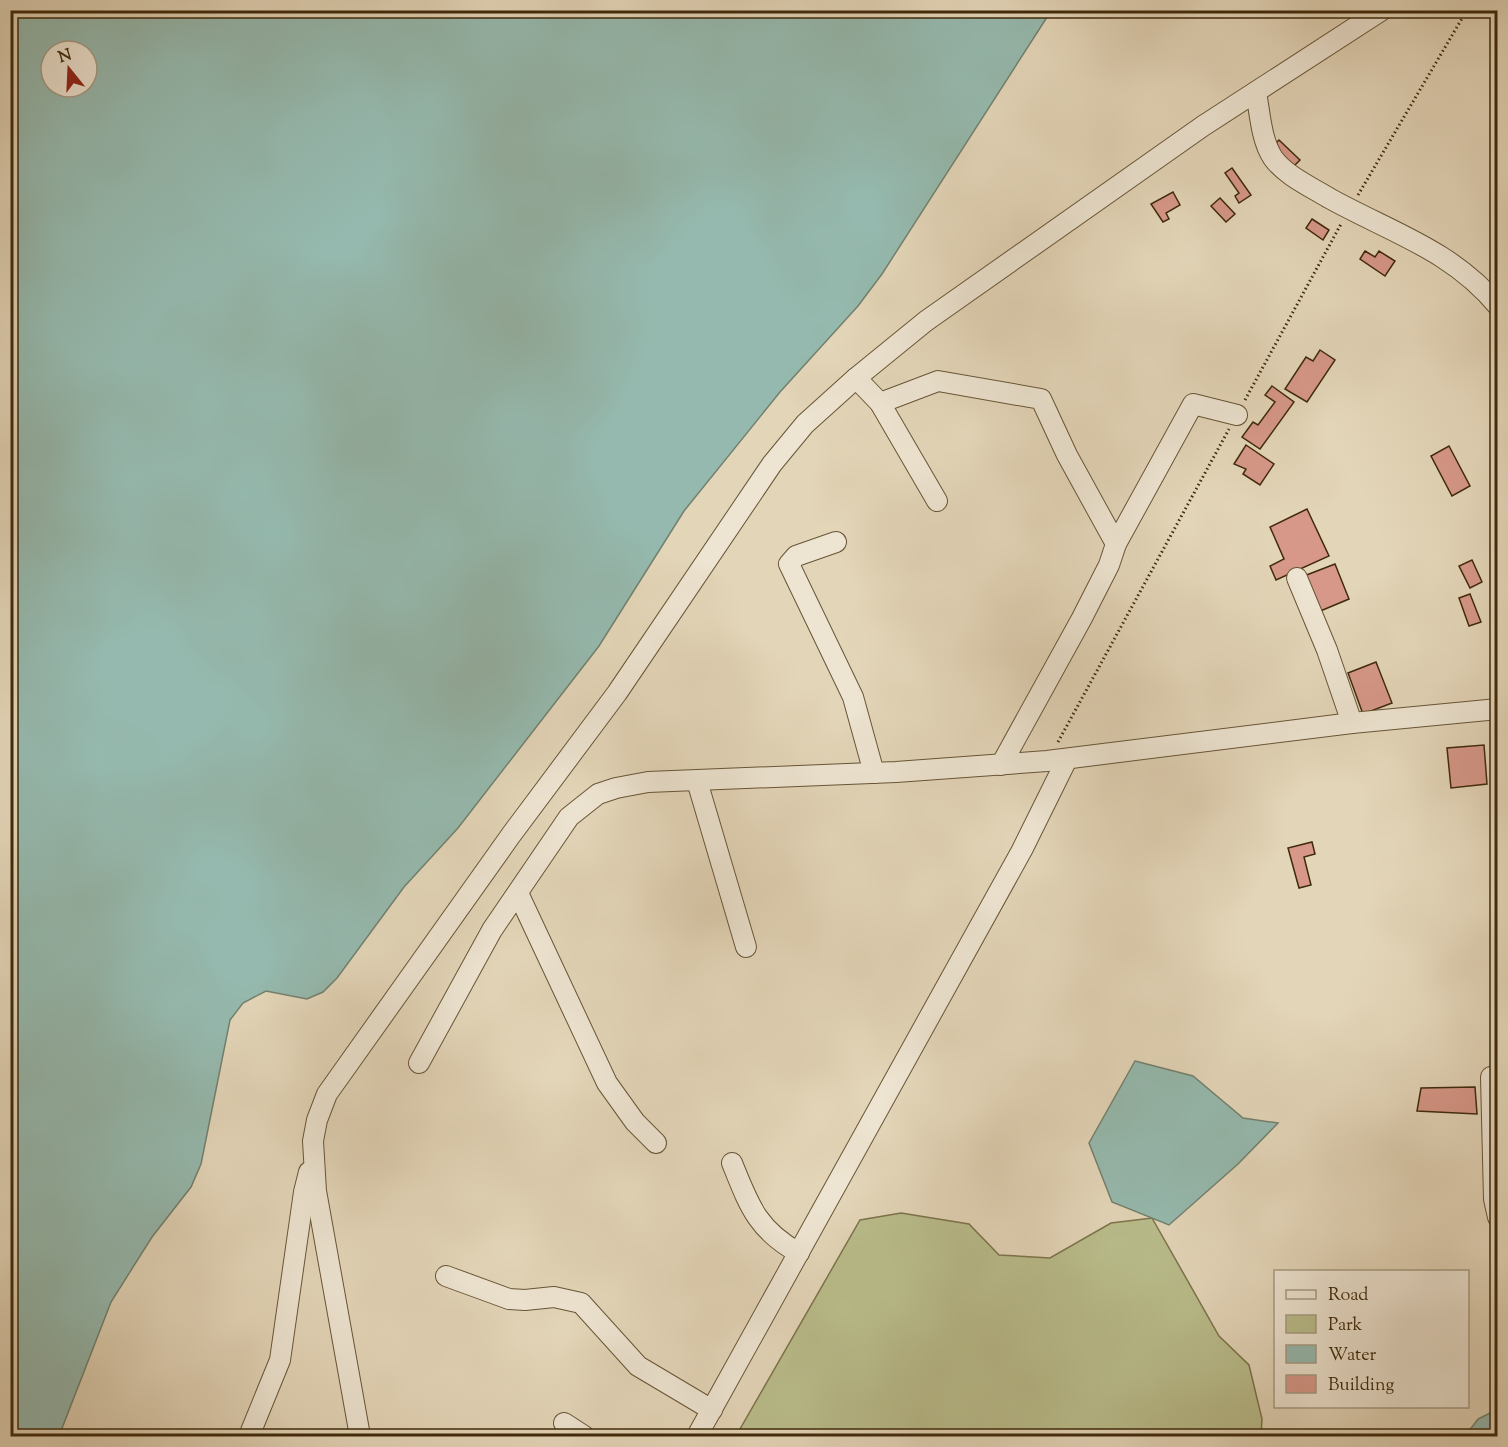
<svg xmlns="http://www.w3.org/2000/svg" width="1508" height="1447" viewBox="0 0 1508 1447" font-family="'Sorts Mill Goudy',serif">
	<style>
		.green { fill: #b9bc8b; stroke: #7c734b; stroke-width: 1.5 }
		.water { fill: #95b9ae; stroke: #73806d; stroke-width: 1.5; fill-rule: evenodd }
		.building { fill: #d79889; stroke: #3f2a0b; stroke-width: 1.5 }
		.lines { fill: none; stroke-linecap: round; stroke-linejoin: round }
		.minor-casing { stroke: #685536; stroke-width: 22 }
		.path { stroke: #3f2a0b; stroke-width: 3; stroke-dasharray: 1.5 3; stroke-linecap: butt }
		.minor { stroke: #ede4d1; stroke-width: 20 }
	</style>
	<rect width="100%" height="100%" fill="#e3d5b8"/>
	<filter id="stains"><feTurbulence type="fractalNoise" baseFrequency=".00333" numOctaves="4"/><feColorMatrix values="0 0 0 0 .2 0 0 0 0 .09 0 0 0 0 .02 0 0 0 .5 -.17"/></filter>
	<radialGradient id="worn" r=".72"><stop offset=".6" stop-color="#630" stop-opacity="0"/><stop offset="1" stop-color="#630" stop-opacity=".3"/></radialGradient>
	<polygon class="green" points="901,1213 969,1224 999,1255 1050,1258 1111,1223 1152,1218 1219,1336 1249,1365 1262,1419 1261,1436 736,1436 860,1220"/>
	<g class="water">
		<path d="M 10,11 L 1051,11 L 882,274 L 858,306 L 780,392 L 684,511 L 599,646 L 458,828 L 404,887 L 337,978 L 323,992 L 307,999 L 266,991 L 243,1003 L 230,1020 L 201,1164 L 191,1187 L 152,1237 L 111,1302 L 59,1436 L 10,1436 ZM 51,51 L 87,51 L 87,87 L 51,87 Z"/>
		<polygon points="1135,1061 1193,1076 1243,1118 1278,1123 1238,1164 1169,1225 1112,1202 1089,1143"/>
		<polygon points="1494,1411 1497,1416 1497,1436 1465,1436 1478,1419"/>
	</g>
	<g class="building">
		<polygon points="1279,140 1300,160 1292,168 1272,147"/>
		<polygon points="1232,168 1251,195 1239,203 1235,196 1239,193 1225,173"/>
		<polygon points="1173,192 1180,205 1166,213 1169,219 1163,222 1151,204"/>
		<polygon points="1220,198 1235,214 1226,222 1211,206"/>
		<polygon points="1312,219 1329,230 1323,240 1306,228"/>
		<polygon points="1365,251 1375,257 1379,251 1395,261 1385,276 1360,259"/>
		<polygon points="1320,350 1335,360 1307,402 1285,389 1306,357 1313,361"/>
		<polygon points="1272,386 1294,402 1260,449 1242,437 1253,422 1258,425 1275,402 1265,395"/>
		<polygon points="1246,445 1274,464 1260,485 1243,474 1246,469 1234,464"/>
		<polygon points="1449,446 1470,486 1452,496 1431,456"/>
		<polygon points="1307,509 1329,556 1276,580 1270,566 1284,559 1270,527"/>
		<polygon points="1472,560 1482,582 1470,588 1459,566"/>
		<polygon points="1335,564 1349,599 1318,612 1304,576"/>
		<polygon points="1470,594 1481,622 1469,626 1459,598"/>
		<polygon points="1376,662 1392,703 1363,714 1348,673"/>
		<polygon points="1484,745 1487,784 1451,788 1447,748"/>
		<polygon points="1312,842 1315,854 1304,857 1311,885 1299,888 1288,848"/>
		<polygon points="1475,1087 1477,1114 1417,1111 1421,1088"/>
	</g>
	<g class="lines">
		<g class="minor-casing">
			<g id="minor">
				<path d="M 1256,92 C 1260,113 1261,140 1273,158 C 1285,175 1311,187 1329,198 C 1390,232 1452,250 1498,306"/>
				<polyline points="856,378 880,403 937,501"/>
				<polyline points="880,403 938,381 1041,399 1067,455 1116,544 1109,565 1082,618 1001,765"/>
				<polyline points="836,542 796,556 789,564 853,697 874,773"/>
				<polyline points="1116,544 1193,404 1237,415"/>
				<polyline points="1297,578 1327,650 1352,723"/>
				<polyline points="697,781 746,947"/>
				<polyline points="518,893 607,1083 635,1122 656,1143"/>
				<polyline points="419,1063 492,930 569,817 598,794 616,788 648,782 896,772 1047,761 1352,723 1498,709"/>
				<polyline points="1491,1077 1494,1199 1498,1217"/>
				<path d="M 732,1163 C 749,1205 757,1230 799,1253"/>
				<polyline points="446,1276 509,1299 525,1300 554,1297 581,1303 638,1366 712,1410"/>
				<polyline points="564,1423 584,1436"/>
				<polyline points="249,1436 280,1360 304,1192 309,1172"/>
				<polyline points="360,1436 316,1191 313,1141 317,1120 327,1094 511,835 617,693 772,464 805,424 856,378 926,321 1203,126 1382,10"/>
				<polyline points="697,1436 1022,850 1067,759"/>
			</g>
		</g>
		<g class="path">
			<polyline points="1358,195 1467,10"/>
			<polyline points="1245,400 1341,224"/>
			<polyline points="1058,742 1229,429"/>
		</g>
		<use href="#minor" class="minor"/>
	</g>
	<rect width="1508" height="1447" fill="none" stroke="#e3d5b8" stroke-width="36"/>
	<rect x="12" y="12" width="1484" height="1423" fill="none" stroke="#3f2a0b" stroke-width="3"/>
	<rect x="18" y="18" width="1472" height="1411" fill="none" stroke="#3f2a0b" stroke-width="1.5"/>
	<rect x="1274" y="1270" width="195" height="138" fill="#ede4d1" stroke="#a79a82" stroke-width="1.5"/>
	<rect x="1286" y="1290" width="30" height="9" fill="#ede4d1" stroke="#a79a82" stroke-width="1.5"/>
	<text x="1328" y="1300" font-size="18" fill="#3f2a0b">Road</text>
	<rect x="1286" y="1315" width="30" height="18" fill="#b9bc8b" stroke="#a79a82" stroke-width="1.5"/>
	<text x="1328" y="1330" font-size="18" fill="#3f2a0b">Park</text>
	<rect x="1286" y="1345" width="30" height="18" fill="#95b9ae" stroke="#a79a82" stroke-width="1.5"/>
	<text x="1328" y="1360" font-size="18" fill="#3f2a0b">Water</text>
	<rect x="1286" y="1375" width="30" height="18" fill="#d79889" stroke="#a79a82" stroke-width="1.5"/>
	<text x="1328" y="1390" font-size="18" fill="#3f2a0b">Building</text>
	<g transform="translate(69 69) rotate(342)"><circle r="28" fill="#ede4d1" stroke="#a79a82" stroke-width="1.5"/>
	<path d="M0-4.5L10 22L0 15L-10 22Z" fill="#8f2418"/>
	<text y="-9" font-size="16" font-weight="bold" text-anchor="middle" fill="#3f2a0b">N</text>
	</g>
	<rect width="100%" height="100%" filter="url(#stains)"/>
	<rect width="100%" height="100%" fill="url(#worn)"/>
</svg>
